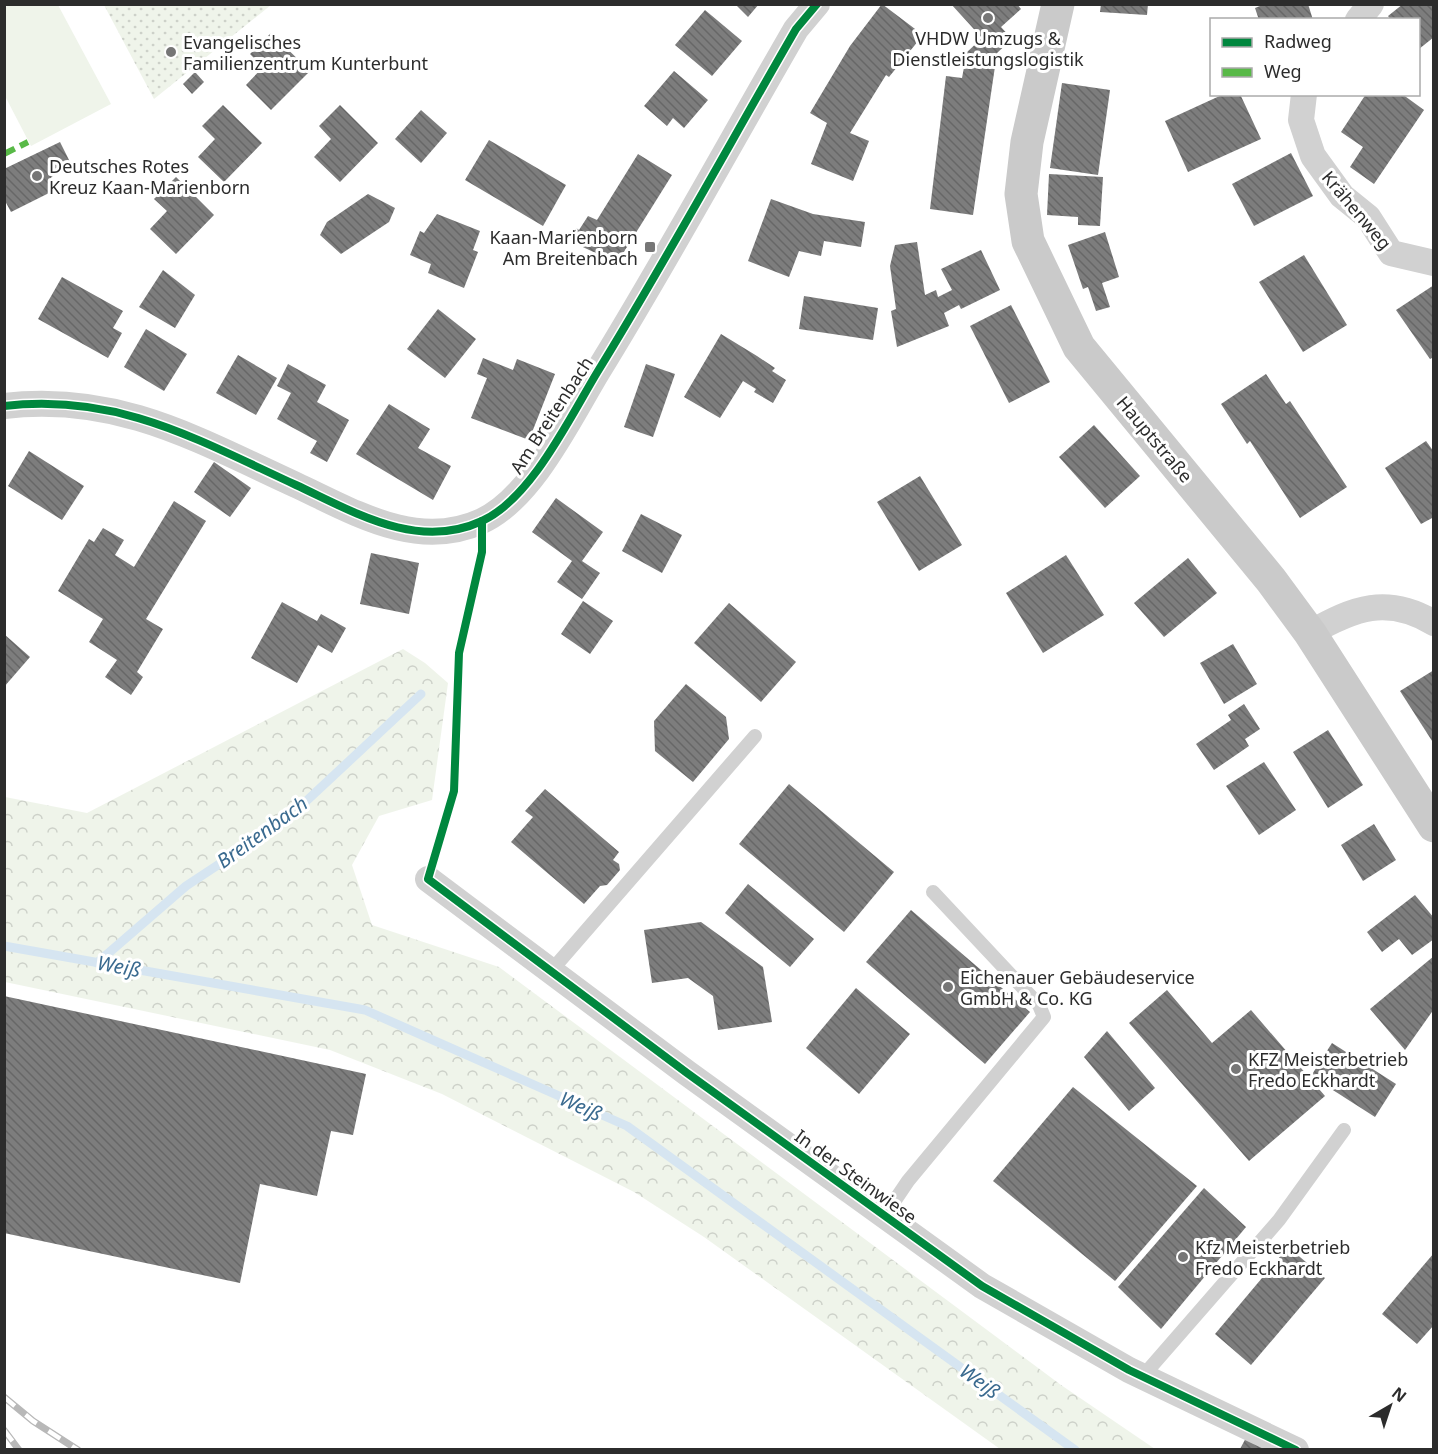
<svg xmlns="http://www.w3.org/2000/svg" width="1438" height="1454" viewBox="0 0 1438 1454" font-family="'Noto Sans',sans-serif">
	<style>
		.forest { fill: url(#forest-crowns) }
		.park { fill: url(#park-dots) }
		.pitch { fill: #eff4ea }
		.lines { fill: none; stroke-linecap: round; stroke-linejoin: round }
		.stream { stroke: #d6e5f1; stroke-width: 9 }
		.building { fill: url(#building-back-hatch) }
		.lane { stroke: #d1d1d1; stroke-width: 14 }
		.street { stroke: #d1d1d1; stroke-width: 26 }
		.secondary { stroke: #cacaca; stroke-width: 33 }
		.rail-casing { stroke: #b8b8b8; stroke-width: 7 }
		.rail { stroke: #fff; stroke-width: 4.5; stroke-dasharray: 14; stroke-linecap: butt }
		.quiet { stroke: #58b947; stroke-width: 6; stroke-dasharray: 12 6; stroke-linecap: butt }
		.cycleway-casing { stroke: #fff; stroke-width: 11 }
		.cycleway { stroke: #00873e; stroke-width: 8 }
		.poi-dot { fill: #767676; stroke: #fff; stroke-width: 2 }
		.labels { text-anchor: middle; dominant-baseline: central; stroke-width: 6; stroke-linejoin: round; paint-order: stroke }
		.poi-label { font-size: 18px; fill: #2c2c2c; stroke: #fff; text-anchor: start }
		.street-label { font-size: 18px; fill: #2c2c2c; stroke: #fff }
		.water-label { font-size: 20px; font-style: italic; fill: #3a6a8f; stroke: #fff }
	</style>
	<defs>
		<pattern id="forest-crowns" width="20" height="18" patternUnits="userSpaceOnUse" patternTransform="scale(1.5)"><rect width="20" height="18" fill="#eff4ea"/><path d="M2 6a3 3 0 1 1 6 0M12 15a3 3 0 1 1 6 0" fill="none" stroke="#cdd1c9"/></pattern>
		<pattern id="park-dots" width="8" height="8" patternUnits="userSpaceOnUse" patternTransform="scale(1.5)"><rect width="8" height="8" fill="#eff4ea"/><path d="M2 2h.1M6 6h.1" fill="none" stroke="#cdd1c9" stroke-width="1.8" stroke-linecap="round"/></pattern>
		<pattern id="building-back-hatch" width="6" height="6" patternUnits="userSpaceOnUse" patternTransform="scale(1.5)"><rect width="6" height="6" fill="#7d7d7d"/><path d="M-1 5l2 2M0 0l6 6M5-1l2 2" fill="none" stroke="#676767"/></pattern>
	</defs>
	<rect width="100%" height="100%" fill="#fff"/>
	<polygon class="forest" points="403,649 425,663 448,683 432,800 379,816 352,865 372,925 499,967 1061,1385 1155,1449 1000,1449 704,1237 634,1192 442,1094 330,1050 5,982 5,797 87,813"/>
	<polygon class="park" points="104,5 271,5 154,99"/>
	<polygon class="pitch" points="10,5 58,5 111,104 31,146 5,96 5,7"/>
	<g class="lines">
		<g class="stream">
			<polyline points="4,946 365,1010 627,1126 1075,1450"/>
			<polyline points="97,963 186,886 286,820 421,694"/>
		</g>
	</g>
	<g class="building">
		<polygon points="735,4 759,4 748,17"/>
		<polygon points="882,4 923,35 889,77 886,75 850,133 869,141 853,181 811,164 827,123 810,113 850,46"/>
		<polygon points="951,4 1017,4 1021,9 1001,27 1012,39 997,53 973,215 930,209 946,76 962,78 965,62 971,60 965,54 982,38"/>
		<polygon points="1101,4 1148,4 1147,15 1100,12"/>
		<polygon points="1265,4 1308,4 1313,20 1259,20 1255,8"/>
		<polygon points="1403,4 1434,4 1434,37 1419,49 1419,20 1391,20 1388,16"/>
		<polygon points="705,10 742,41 712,76 675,45"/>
		<polygon points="271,33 310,71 271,110 246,85 263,67 250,54"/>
		<polygon points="674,71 708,100 684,128 673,118 667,126 644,106"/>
		<polygon points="195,72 204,82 192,94 183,84"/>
		<polygon points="1062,83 1110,90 1098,175 1050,168"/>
		<polygon points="1224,94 1240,94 1261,139 1188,172 1165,121"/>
		<polygon points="1366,94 1402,94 1424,110 1374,184 1350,167 1363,147 1341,132"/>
		<polygon points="223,105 262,143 224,182 198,157 215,139 202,126"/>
		<polygon points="340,105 378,143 340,182 314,157 331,139 319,126"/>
		<polygon points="421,110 447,133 421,163 395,139"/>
		<polygon points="489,140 566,185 543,226 465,180"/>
		<polygon points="60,142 72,166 51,177 57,189 11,212 4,199 4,169"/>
		<polygon points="1291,153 1313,196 1254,226 1232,184"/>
		<polygon points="638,154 672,175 617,263 570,241 576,228 579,230 588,216 597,220"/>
		<polygon points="1049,174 1103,177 1100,226 1078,225 1078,217 1047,215"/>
		<polygon points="176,177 214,215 176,254 150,229 167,211 154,199"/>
		<polygon points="368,194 395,208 389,222 341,254 320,235 327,222"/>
		<polygon points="771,199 813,214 865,222 861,247 824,241 821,256 799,251 789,277 748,261"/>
		<polygon points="437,214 480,231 473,250 478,252 464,288 428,273 431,264 410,255 420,231 424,233"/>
		<polygon points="1105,232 1119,277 1102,283 1110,307 1096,311 1088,287 1083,289 1068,245"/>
		<polygon points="917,242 925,295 936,290 938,297 952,290 941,269 981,250 1000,290 961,309 959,305 944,313 949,326 897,347 891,311 896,309 890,266 895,245"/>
		<polygon points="1304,255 1347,325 1303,352 1259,282"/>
		<polygon points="163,270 195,295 175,328 139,307"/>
		<polygon points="62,277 123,311 113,328 122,333 108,358 38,319"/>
		<polygon points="1434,285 1434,357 1430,359 1396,310"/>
		<polygon points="804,296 878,308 873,340 799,329"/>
		<polygon points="1011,305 1050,382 1009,403 970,326"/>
		<polygon points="438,309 476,339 445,378 407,349"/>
		<polygon points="146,329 187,354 164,391 124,367"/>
		<polygon points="721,334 757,356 775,368 772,371 786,380 773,403 754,392 756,389 743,381 720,418 684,397"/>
		<polygon points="238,355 277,378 256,415 216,393"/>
		<polygon points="483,358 513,370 517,359 555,374 529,440 471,418 487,378 477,374"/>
		<polygon points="288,364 326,385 317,402 349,420 327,462 310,453 317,441 277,419 291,393 277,386"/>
		<polygon points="646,364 675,374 653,437 624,427"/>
		<polygon points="1266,374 1286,404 1290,401 1347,487 1300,518 1250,441 1247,444 1221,404"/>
		<polygon points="389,404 430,429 418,448 451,466 433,500 356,454"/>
		<polygon points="1094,425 1140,476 1105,508 1059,457"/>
		<polygon points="1426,441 1434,452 1434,517 1421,524 1385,468"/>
		<polygon points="29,451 84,486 62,520 8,486"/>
		<polygon points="214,462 251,488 230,517 194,492"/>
		<polygon points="920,476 962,545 919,571 877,502"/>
		<polygon points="556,498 603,532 582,561 600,573 582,599 557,582 572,561 532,532"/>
		<polygon points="174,501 206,521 146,619 163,629 137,672 143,677 131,695 105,677 117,660 89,642 103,619 58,591 89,539 94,542 103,528 124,540 115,555 134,567"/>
		<polygon points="641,514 682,535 662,573 622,551"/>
		<polygon points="371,553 419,563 409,614 360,604"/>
		<polygon points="1066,555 1104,615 1043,653 1006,593"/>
		<polygon points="1188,558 1217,593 1164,637 1134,603"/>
		<polygon points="583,601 613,621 590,654 561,634"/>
		<polygon points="282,602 317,621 321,614 346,628 332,653 318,645 297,683 251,658"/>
		<polygon points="729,603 796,662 761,702 694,643"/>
		<polygon points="4,634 30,657 4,687"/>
		<polygon points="1233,644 1257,684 1224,704 1200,663"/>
		<polygon points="1434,670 1434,744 1400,691"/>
		<polygon points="686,684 726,717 729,739 693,782 655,751 654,721"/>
		<polygon points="1244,704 1260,729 1245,739 1249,746 1214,770 1196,744 1231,720 1228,715"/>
		<polygon points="1328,730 1363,785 1328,808 1293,752"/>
		<polygon points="1264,762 1296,810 1259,835 1226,786"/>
		<polygon points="789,784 894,872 844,932 739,844"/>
		<polygon points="545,789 619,852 613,860 619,864 620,870 607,885 600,886 584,904 511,842 533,817 525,811"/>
		<polygon points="1374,824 1396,860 1363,881 1341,845"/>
		<polygon points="748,884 814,939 790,967 725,913"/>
		<polygon points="1415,895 1434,918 1434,939 1412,955 1399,939 1382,952 1367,932"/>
		<polygon points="911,910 1030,1012 985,1064 866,962"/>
		<polygon points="701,922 763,967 772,1022 718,1030 713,996 688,978 652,983 644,930"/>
		<polygon points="1434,956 1434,1009 1405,1050 1370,1009"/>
		<polygon points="856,988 910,1034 859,1094 806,1048"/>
		<polygon points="1167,990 1212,1043 1251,1010 1325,1096 1249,1161 1129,1023"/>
		<polygon points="4,996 366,1074 353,1135 331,1131 317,1196 260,1184 240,1283 4,1233"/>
		<polygon points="1107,1031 1155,1088 1129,1111 1084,1057"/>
		<polygon points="1332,1043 1396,1084 1375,1117 1311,1076"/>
		<polygon points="1073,1087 1197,1186 1115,1281 993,1181"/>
		<polygon points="1204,1188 1246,1227 1161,1329 1118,1287"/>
		<polygon points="1288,1247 1325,1278 1251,1365 1215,1334"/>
		<polygon points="1434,1253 1434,1325 1417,1344 1382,1314"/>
		<polygon points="1248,1434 1280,1449 1240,1449"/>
	</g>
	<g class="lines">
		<g class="lane">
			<polyline points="551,971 755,736"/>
			<polyline points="885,1215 908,1181 1044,1017 1039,1005 933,892"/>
			<polyline points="1143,1376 1279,1220 1344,1130"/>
		</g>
		<g class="street">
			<polyline points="1358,20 1371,4"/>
			<polyline points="1304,94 1301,120 1313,156 1342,196 1368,217 1391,253 1434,263"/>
			<path d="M 4,406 C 118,393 196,439 296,485 C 354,512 417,551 482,521 C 532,498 570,417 598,371 C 667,259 730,143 796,29 L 817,4"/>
			<path d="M 1310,633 C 1354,608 1387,595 1434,623"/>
			<polyline points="428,879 687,1073 982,1286 1129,1370 1296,1450"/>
		</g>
		<polyline class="secondary" points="1058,4 1027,142 1021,194 1028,241 1079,347 1271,580 1310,633 1434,826"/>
		<g class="rail-casing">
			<g id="rail">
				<polyline points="4,1397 33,1421 78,1450"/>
				<polyline points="4,1430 19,1450"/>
			</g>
		</g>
		<use href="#rail" class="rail"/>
		<polyline class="quiet" points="4,154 28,142"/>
		<g class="cycleway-casing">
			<g id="cycleway">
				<path d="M 4,406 C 118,393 196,439 296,485 C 354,512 417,551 482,521 C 532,498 570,417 598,371 C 667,259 730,143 796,29 L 817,4"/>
				<polyline points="482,521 482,552 459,653 454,791 428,879 687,1073 982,1286 1129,1370 1296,1450"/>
			</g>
		</g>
		<use href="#cycleway" class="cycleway"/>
	</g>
	<g class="poi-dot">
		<circle cx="988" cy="18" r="6"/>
		<circle cx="171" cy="52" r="6"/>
		<circle cx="37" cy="176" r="6"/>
		<rect x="644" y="241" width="12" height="12" rx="3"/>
		<circle cx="948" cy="987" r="6"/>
		<circle cx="1236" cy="1069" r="6"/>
		<circle cx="1183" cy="1257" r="6"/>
	</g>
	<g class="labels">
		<g class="poi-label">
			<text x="988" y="38" text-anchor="middle">VHDW Umzugs &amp;<tspan x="988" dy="21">Dienstleistungslogistik</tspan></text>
			<text x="183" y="42">Evangelisches<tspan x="183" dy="21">Familienzentrum Kunterbunt</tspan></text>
			<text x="49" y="166">Deutsches Rotes<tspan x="49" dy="21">Kreuz Kaan-Marienborn</tspan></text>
			<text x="638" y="237" text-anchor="end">Kaan-Marienborn<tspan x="638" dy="21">Am Breitenbach</tspan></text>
			<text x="960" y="977">Eichenauer Gebäudeservice<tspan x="960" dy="21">GmbH &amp; Co. KG</tspan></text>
			<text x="1248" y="1059">KFZ Meisterbetrieb<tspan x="1248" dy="21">Fredo Eckhardt</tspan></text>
			<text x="1195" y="1247">Kfz Meisterbetrieb<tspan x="1195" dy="21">Fredo Eckhardt</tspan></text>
		</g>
		<g class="street-label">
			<text transform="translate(1357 210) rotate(50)">Krähenweg</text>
			<text transform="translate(551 415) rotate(-57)">Am Breitenbach</text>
			<text transform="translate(1155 439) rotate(50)">Hauptstraße</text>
			<text transform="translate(856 1176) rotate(36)">In der Steinwiese</text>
		</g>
		<g class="water-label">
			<text transform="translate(262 832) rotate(-36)">Breitenbach</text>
			<text transform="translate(119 966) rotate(10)">Weiß</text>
			<text transform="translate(581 1106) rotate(24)">Weiß</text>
			<text transform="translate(980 1381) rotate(36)">Weiß</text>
		</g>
	</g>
	<rect width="1438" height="1454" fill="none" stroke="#2c2c2c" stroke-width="12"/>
	<rect x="1210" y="18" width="210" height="78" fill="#ffffff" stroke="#ababab" stroke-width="1.5"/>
	<rect x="1222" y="38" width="30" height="9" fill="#00873e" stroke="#ababab" stroke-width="1.5"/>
	<text x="1264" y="48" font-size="18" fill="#2c2c2c">Radweg</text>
	<rect x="1222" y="68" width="30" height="9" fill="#58b947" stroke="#ababab" stroke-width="1.5"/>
	<text x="1264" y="78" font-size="18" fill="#2c2c2c">Weg</text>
	<g transform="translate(1390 1406) rotate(39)" stroke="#ffffff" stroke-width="4.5" paint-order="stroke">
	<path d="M0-4.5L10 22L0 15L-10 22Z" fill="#2c2c2c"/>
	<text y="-9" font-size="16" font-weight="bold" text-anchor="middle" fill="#2c2c2c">N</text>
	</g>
</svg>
